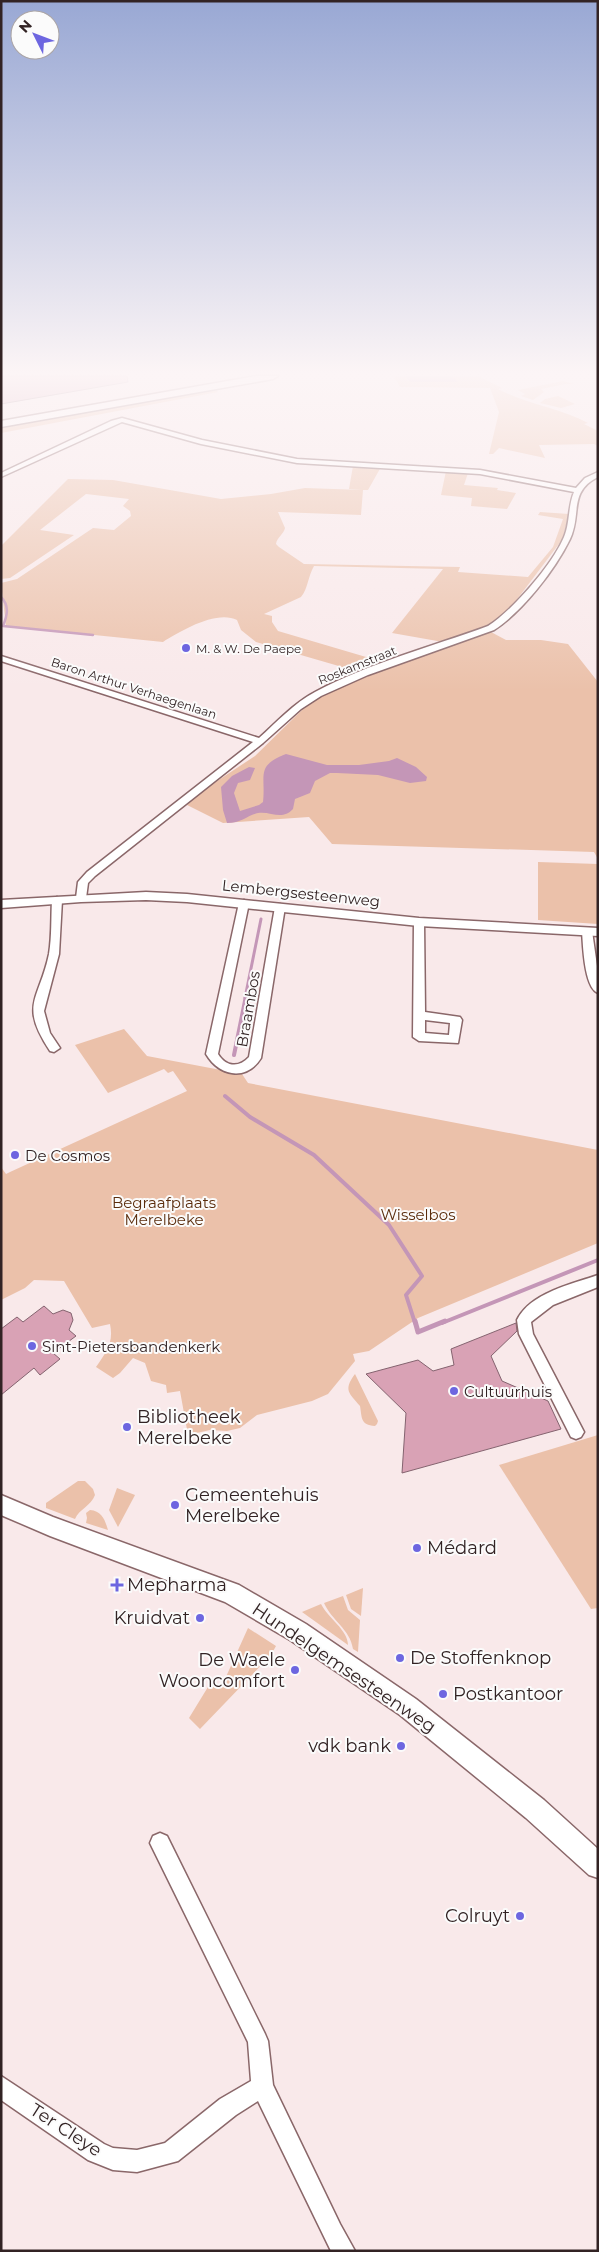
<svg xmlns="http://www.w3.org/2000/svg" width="599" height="2252" viewBox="0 0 599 2252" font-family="Montserrat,sans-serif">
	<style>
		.green { fill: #ebc1aa }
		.water { fill: #c496b7 }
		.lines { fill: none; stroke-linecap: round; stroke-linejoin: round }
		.stream-far3 { stroke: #c496b7; stroke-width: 2.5 }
		.stream-far2 { stroke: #c496b7; stroke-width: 3 }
		.stream-far1 { stroke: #c496b7; stroke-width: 4 }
		.stream { stroke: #c496b7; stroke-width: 5 }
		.building { fill: #d9a2b5; stroke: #84636f }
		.minor-casing { stroke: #8a6769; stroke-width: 3 }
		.tertiary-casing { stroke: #8a6769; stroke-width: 3 }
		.secondary-casing { stroke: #8a6769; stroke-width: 3 }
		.motorway-casing { stroke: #8a6769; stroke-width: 3 }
		.minor { fill: #fff; fill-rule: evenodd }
		.tertiary { fill: #fff; fill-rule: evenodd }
		.secondary { fill: #fff; fill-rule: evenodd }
		.motorway { fill: #fff; fill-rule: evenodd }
		.poi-dot { fill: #6d66e0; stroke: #fbfbfb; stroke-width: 2 }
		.labels { text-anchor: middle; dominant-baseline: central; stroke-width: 4; stroke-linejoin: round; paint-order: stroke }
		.far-poi-label { font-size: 12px; fill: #322324; stroke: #fbfbfb; text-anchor: start }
		.far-street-label { font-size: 12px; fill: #322324; stroke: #fbfbfb }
		.street-label { font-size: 15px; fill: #322324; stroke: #fbfbfb }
		.poi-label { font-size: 15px; fill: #322324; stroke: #fbfbfb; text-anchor: start }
		.park-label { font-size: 15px; fill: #5b2d0d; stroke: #fbfbfb }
		.near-poi-label { font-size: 18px; fill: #322324; stroke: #fbfbfb; text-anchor: start }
		.near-street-label { font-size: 18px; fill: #322324; stroke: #fbfbfb }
	</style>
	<rect width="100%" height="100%" fill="#f9e9ea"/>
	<g class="green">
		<path d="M 394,376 L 405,376 L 408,381 L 456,380 L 450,376 L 478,376 L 502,388 L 498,389 C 526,404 559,408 588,423 L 584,424 L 598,431 L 598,446 L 594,444 L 539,445 L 545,458 L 499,448 L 493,454 L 489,454 L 499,412 L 490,388 L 400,387 Z"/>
		<polygon points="563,381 574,384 566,384 541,389 544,392 533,400 521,396 525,394 518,390"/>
		<polygon points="215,390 218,392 1,433 1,428"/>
		<polygon points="558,396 575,404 561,408 540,403 545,399"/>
		<path d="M 353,466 L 381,467 L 368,490 L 363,490 L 361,515 L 278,512 L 285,528 C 284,534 277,537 276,544 L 279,547 L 304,564 L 460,567 L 458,572 L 528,577 L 553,547 L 563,519 L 538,515 L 540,512 L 569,514 L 562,540 L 506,614 L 495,623 L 443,642 L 392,633 L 443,569 L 314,566 C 308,576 308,589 301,597 L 264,614 L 272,616 L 272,622 L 278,631 L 383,662 L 356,671 L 256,642 L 241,630 L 237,620 C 216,610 181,631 163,642 L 6,626 L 1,583 L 17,579 L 93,528 L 114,530 L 131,516 L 130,511 L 123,506 L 129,499 L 86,494 L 40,530 L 74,535 L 10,578 L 1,579 L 1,546 L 68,479 L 113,480 L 221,499 L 271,494 L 305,488 L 363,490 L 349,489 Z"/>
		<polygon points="446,471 468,473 464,485 498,488 497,490 516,493 507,509 471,506 472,498 441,495"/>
		<polygon points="491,632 506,640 541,640 568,644 598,682 598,859 594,852 332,844 309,817 223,823 187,805 199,793 255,756 302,710 322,696 346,684 371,674"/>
		<polygon points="538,862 598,864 598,924 538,920"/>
		<path d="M 124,1029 L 147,1056 L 242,1074 L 248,1083 L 598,1150 L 598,1243 L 418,1318 L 369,1351 L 353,1354 L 355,1361 L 328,1394 L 312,1401 L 257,1415 L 240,1428 L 227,1431 L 210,1430 L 188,1435 L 180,1391 L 167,1393 L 166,1385 L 151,1381 L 145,1363 L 133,1358 L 120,1373 L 113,1378 L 96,1367 C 106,1352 114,1343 110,1324 L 92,1328 L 64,1281 L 34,1280 L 25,1288 L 1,1300 L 1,1167 L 6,1174 L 10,1172 L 187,1091 L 173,1071 L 168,1073 L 164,1069 L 108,1093 L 75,1045 Z"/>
		<path d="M 355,1374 L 378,1421 L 377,1424 L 375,1426 C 360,1425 362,1417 360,1406 C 349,1393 343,1390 355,1374 Z"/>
		<polygon points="598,1435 598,1608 591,1609 499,1465"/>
		<path d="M 78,1481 L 85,1481 L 93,1489 L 95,1495 C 91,1506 79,1509 75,1519 L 46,1508 L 46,1503 Z"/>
		<polygon points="117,1488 135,1495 118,1527 109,1510"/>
		<path d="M 90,1510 C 102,1511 105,1520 108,1530 L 86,1523 L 87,1518 L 86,1513 Z"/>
		<polygon points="363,1588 361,1616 351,1609 346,1595"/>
		<path d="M 343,1596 L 348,1610 L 360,1620 L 358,1652 L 353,1649 C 350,1629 332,1621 324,1603 Z"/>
		<path d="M 321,1604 C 328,1618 348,1630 348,1645 L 302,1612 Z"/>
		<polygon points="248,1628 276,1646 271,1655 200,1729 189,1718 211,1682 219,1687 225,1679"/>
	</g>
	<g class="water">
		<polygon points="405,376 450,376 457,380 456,382 410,382"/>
		<path d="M 286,754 L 327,765 L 359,765 L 389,761 L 397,758 L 416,767 L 427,777 L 426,781 L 410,783 L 378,775 L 337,773 L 330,773 L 315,781 L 310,793 L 295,799 L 293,809 C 282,821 271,811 258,813 C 246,816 242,823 227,823 L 223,810 L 221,787 L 232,776 L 249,767 L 255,768 L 250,780 L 238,783 L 234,793 L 240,811 L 259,805 L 263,802 C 266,775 255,766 286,754 Z"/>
	</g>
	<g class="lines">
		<path class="stream-far3" d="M 1,597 C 10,606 7,616 3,626 L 93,635"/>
		<polyline class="stream-far2" points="245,998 261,919"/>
		<g class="stream-far1">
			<polyline points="234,1055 246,996"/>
			<polyline points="225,1096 250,1117 314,1155 389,1225 422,1276 406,1295 415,1323"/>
			<polyline points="442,1323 598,1260"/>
		</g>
		<polyline class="stream" points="415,1321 418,1332 445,1321"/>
	</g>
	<g class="building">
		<polygon points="1,376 127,376 128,382 1,404"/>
		<polygon points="44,1306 53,1314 63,1310 71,1313 73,1320 69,1330 76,1336 53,1353 60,1359 40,1375 34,1368 1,1395 1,1329 17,1317 23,1322"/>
		<polygon points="516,1323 517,1331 491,1356 502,1381 548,1401 561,1429 402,1473 406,1413 366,1374 418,1360 433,1371 454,1365 451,1349"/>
	</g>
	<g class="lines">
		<g class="minor-casing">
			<g id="minor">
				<path d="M 122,418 L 202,440 L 297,459 L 480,470 L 576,488 L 585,478 L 598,472 L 598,477 C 568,492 582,514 570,539 C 555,570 522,612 494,630 L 368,675 L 321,696 L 301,709 L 263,743 L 95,876 L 88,883 L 86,898 L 81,901 L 76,898 L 78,882 L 87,872 L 253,742 L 1,661 L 1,656 L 259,738 C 277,722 294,703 315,692 C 369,663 431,647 488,626 C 513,610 552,565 564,537 C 570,523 568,506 574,492 L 480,474 L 297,463 L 201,444 L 122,422 L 1,477 L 1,473 L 111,421 Z"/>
				<path d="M 57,897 L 62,900 L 59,954 L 44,1011 L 50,1033 L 60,1048 L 54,1052 L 50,1051 C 19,1004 39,1001 49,954 C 52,936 51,918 52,900 Z"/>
				<path d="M 244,900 L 249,903 L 218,1054 C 226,1067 239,1068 249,1057 L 275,907 L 280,904 L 285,907 L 261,1058 C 246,1082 219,1076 206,1054 L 239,903 Z"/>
				<path d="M 419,919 L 424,922 L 425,1012 L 460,1017 L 462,1020 L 458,1043 L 419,1041 L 413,1037 L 414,922 ZM 425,1020 L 450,1023 L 449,1035 L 425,1033 Z"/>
				<path d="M 587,928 L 592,931 L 598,973 L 598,993 C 584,988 583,944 582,931 Z"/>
				<path d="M 598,1275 L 598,1287 L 553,1305 L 531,1322 L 533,1334 L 584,1432 L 581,1437 L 576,1439 L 571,1437 L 519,1334 L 517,1320 C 530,1293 572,1284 598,1275 Z"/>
				<polygon points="160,1833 167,1836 265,2034 268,2041 273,2085 340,2224 355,2251 331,2251 258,2101 236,2115 178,2161 137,2172 113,2170 88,2160 1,2100 1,2076 104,2144 113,2148 137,2150 165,2143 220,2099 251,2081 248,2042 150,1843 153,1836"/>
			</g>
		</g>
		<g class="tertiary-casing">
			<polygon id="tertiary" points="146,892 187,894 419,918 598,928 598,936 419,926 187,902 146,900 81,902 1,908 1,900"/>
		</g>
		<g class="secondary-casing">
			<polygon id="secondary" points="1,1495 53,1517 239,1585 306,1624 416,1699 544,1800 598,1849 598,1878 589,1875 526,1818 400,1715 290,1640 225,1602 50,1536 1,1515"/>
		</g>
		<g class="motorway-casing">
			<polygon id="motorway" points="256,376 278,376 273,379 1,427 1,421"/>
		</g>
		<use href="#minor" class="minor"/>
		<use href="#tertiary" class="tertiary"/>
		<use href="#secondary" class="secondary"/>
		<use href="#motorway" class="motorway"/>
	</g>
	<linearGradient id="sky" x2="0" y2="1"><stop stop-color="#99a8d4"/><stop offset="0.54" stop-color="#fcf5f6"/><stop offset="1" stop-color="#fcf5f6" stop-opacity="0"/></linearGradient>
	<rect width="599" height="691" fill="url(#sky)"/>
	<g class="poi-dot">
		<circle cx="186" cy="648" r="5"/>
		<circle cx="15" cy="1155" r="5"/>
		<circle cx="32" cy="1346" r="5"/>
		<circle cx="454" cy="1391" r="5"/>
		<circle cx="127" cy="1427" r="5"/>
		<circle cx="175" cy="1505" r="5"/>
		<circle cx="417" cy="1548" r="5"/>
		<path d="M114.5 1577.5h5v5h5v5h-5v5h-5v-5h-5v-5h5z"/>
		<circle cx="200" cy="1618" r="5"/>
		<circle cx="400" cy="1658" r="5"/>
		<circle cx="295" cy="1670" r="5"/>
		<circle cx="443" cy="1694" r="5"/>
		<circle cx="401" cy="1746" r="5"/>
		<circle cx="520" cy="1916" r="5"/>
	</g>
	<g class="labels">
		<g class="far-poi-label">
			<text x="196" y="648">M. &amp; W. De Paepe</text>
		</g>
		<g class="far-street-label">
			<text transform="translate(357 665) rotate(-22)">Roskamstraat</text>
			<text transform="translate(134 688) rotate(18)">Baron Arthur Verhaegenlaan</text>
		</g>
		<g class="street-label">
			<text transform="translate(301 893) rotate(6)">Lembergsesteenweg</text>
			<text transform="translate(248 1009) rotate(-80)">Braambos</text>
		</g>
		<g class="poi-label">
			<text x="25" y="1155">De Cosmos</text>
			<text x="42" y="1346">Sint-Pietersbandenkerk</text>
			<text x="464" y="1391">Cultuurhuis</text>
		</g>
		<g class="park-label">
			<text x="164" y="1202">Begraafplaats<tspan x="164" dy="17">Merelbeke</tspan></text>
			<text x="418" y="1214">Wisselbos</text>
		</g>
		<g class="near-poi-label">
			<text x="137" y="1417">Bibliotheek<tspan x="137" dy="21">Merelbeke</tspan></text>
			<text x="185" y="1495">Gemeentehuis<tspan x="185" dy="21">Merelbeke</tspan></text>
			<text x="427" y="1548">Médard</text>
			<text x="127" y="1585">Mepharma</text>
			<text x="190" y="1618" text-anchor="end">Kruidvat</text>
			<text x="410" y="1658">De Stoffenknop</text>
			<text x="285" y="1660" text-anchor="end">De Waele<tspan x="285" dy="21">Wooncomfort</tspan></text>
			<text x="453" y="1694">Postkantoor</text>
			<text x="391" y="1746" text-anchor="end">vdk bank</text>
			<text x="510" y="1916" text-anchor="end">Colruyt</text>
		</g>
		<g class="near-street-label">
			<text transform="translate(344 1668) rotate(34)">Hundelgemsesteenweg</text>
			<text transform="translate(66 2130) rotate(33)">Ter Cleye</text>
		</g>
	</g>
	<rect width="599" height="2252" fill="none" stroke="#322324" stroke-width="5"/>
	<g transform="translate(35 35) rotate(312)"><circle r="24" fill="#fbfbfb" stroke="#aba5a5"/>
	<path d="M0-4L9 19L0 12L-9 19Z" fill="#6d66e0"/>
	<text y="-8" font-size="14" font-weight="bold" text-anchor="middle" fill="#322324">N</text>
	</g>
</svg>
